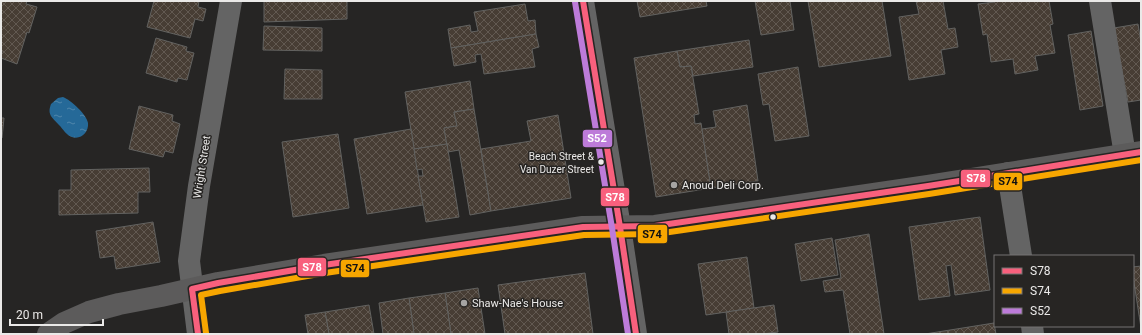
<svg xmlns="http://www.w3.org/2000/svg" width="1142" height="335" viewBox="0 0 1142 335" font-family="Roboto,sans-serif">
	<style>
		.water { fill: url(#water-ripples) }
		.building { fill: url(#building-cross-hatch); stroke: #626260 }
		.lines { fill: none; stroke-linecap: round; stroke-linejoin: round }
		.minor { stroke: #646464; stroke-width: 22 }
		.major { stroke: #5c5b5b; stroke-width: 22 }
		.bus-1-casing { stroke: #272523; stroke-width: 9 }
		.bus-2-casing { stroke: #272523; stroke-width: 9 }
		.bus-3-casing { stroke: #272523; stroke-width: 9 }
		.bus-1 { stroke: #f8607d; stroke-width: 6 }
		.bus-2 { stroke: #f7a600; stroke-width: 6 }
		.bus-3 { stroke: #bd7bd9; stroke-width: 6 }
		.bus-dot { fill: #eae9e8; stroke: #272523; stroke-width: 1.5 }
		.poi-dot { fill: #a5a4a3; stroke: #272523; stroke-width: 1.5 }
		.labels { text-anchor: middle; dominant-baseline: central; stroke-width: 3; stroke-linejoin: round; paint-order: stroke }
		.bus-label { font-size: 10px; fill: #eae9e8; stroke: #272523; text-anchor: end }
		.street-label { font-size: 11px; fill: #eae9e8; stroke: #272523 }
		.poi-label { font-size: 11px; fill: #eae9e8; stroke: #272523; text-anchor: start }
		.line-badge { stroke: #272523; stroke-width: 1.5 }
		.badge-label { font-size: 11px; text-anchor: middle; font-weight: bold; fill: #fff }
		.pale-badge-label { font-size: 11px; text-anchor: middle; font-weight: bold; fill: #111 }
	</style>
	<defs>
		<pattern id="water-ripples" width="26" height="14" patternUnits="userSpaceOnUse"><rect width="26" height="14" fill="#256998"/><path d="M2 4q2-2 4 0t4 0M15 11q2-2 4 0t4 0" fill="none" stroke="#4f86ab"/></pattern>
		<pattern id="building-cross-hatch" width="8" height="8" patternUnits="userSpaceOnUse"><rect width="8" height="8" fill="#473d34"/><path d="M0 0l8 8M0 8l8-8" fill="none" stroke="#625951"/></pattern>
	</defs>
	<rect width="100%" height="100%" fill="#262524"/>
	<path class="water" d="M 63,97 C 71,100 87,115 88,123 C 89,132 81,140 72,137 C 67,136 63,129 59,125 C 52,117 47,115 51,104 L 58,98 Z"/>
	<g class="building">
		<polygon points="1,1 27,1 26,4 37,7 29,33 27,32 17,64 1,58 2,51 1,51"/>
		<polygon points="154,1 199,1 198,7 206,9 203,21 195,19 190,38 147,27"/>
		<polygon points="264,1 347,1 347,19 264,22"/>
		<polygon points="637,1 706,1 707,6 640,17"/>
		<polygon points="755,1 790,1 794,30 761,35"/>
		<polygon points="808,1 882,1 891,56 819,67"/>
		<polygon points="916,1 943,1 948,29 955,28 958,47 941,50 945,74 909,80 899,17 919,14"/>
		<polygon points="995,1 1049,1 1053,24 1050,25 1055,53 1035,56 1038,70 1015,74 1013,59 991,62 987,34 983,35 978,4 995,2"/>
		<polygon points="525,4 528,21 535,20 536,34 451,48 448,29 470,25 471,32 478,31 474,12"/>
		<polygon points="1138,24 1141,43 1141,100 1128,102 1114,28"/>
		<polygon points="264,26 322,28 322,51 263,50"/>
		<polygon points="1091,31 1103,106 1080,110 1068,35"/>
		<polygon points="536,34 539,47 532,49 535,67 484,74 481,54 475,55 476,62 454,66 451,48"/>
		<polygon points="156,38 187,47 186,51 194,53 187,80 178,78 177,82 146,73"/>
		<polygon points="749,40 753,67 693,76 691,66 680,67 677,51"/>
		<polygon points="677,51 680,67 691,66 699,114 694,115 695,124 701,123 711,188 656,197 634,58"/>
		<polygon points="798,67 809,136 775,141 769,104 763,105 758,74"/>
		<polygon points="285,69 322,70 322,99 284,99"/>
		<polygon points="470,81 474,109 454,112 457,126 444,128 447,144 414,149 405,92"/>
		<polygon points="747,105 758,181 711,188 702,129 716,127 713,111"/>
		<polygon points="139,106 173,115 172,121 180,124 173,153 165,151 163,157 129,149"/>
		<polygon points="474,109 491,211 470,215 459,150 448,152 444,128 457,126 454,112"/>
		<polygon points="558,115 571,198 491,211 481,149 531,141 527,121"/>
		<polygon points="1,118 4,118 2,138 1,138"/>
		<polygon points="411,129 423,205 367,214 354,139"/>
		<polygon points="338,134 349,208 293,217 282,142"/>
		<polygon points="447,144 459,217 426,222 418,176 423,176 422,169 417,170 414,149"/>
		<polygon points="149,168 150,192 138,192 138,213 59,215 59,190 71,190 71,170"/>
		<polygon points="980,217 990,290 955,295 951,265 946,266 950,296 919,300 909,227"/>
		<polygon points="153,222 160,262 116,269 114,256 100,258 96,231"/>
		<polygon points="869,234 884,334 850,334 843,290 825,292 823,281 841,278 835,240"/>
		<polygon points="832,238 838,275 801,281 795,244"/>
		<polygon points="747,257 754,308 706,315 698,264"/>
		<polygon points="1141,266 1141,328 1133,276 1133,267"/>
		<polygon points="585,273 593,334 505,334 498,285"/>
		<polygon points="478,288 485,334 451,334 445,293"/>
		<polygon points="445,293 451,334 414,334 409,298"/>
		<polygon points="409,298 414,334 383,334 379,303"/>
		<polygon points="369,305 374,334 329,334 325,312"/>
		<polygon points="774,305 778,332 762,334 729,334 726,312"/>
		<polygon points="325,312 329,334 308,334 305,315"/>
		<polygon points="994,323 996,334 925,334"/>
	</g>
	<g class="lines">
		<g class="minor">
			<polyline points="583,1 620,227 636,334"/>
			<polyline points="1100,1 1125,155"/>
			<polyline points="1008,173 1021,256"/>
			<polyline points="1032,326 1033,334"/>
			<polyline points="198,334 189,261 199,186 231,1"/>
		</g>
		<polyline class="major" points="48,334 64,323 89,312 119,304 161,296 218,283 324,265 583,227 655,226 928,186 1141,152"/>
		<g class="bus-1-casing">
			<g id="bus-1">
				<polyline points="583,1 620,227 636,334"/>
				<polyline points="198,334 192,289 218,283 324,265 583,227 655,226 928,186 1141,152"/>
			</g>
		</g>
		<g class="bus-2-casing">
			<polyline id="bus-2" points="206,333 201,295 220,291 325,273 584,235 656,234 929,194 1141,160"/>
		</g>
		<g class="bus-3-casing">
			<polyline id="bus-3" points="575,2 612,228 628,334"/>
		</g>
		<use href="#bus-1" class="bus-1"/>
		<use href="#bus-2" class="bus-2"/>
		<use href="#bus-3" class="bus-3"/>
	</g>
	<g class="bus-dot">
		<circle cx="601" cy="162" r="3.5"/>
		<circle cx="773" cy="217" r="3.5"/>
	</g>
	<g class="poi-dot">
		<circle cx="674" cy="185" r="4"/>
		<circle cx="464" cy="303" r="4"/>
	</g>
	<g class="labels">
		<g class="bus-label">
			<text x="594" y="156">Beach Street &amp;<tspan x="594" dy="13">Van Duzer Street</tspan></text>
		</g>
		<g class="street-label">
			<text transform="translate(202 167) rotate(-81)">Wright Street</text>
		</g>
		<g class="poi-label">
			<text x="682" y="185">Anoud Deli Corp.</text>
			<text x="472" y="303">Shaw-Nae's House</text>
		</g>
	</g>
	<g class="line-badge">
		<rect x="582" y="129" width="31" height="19" rx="4" fill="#bd7bd9"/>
		<rect x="960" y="169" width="31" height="19" rx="4" fill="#f8607d"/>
		<rect x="993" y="172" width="30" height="19" rx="4" fill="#f7a600"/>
		<rect x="600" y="187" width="30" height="20" rx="4" fill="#f8607d"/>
		<rect x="637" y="224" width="31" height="20" rx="4" fill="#f7a600"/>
		<rect x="297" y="257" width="30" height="20" rx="4" fill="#f8607d"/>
		<rect x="340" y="259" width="30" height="19" rx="4" fill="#f7a600"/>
	</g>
	<g class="badge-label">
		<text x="597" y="142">S52</text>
		<text x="976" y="182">S78</text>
		<text x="615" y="201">S78</text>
		<text x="312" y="271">S78</text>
	</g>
	<g class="pale-badge-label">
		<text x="1008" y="185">S74</text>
		<text x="652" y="238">S74</text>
		<text x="355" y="272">S74</text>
	</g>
	<rect width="1142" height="335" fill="none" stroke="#eae9e8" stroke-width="4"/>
	<rect x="994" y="255" width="140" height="72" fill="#272523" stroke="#757372"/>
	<rect x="1002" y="268" width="20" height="6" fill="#f8607d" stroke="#757372"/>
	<text x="1030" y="275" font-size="12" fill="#eae9e8">S78</text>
	<rect x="1002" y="288" width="20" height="6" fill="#f7a600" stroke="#757372"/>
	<text x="1030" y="295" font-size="12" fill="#eae9e8">S74</text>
	<rect x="1002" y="308" width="20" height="6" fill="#bd7bd9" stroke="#757372"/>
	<text x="1030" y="315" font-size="12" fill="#eae9e8">S52</text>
	<path d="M10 319v6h93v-6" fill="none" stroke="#eae9e8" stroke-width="2"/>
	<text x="16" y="319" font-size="12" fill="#eae9e8" stroke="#272523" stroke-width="3" paint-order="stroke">20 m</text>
</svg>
